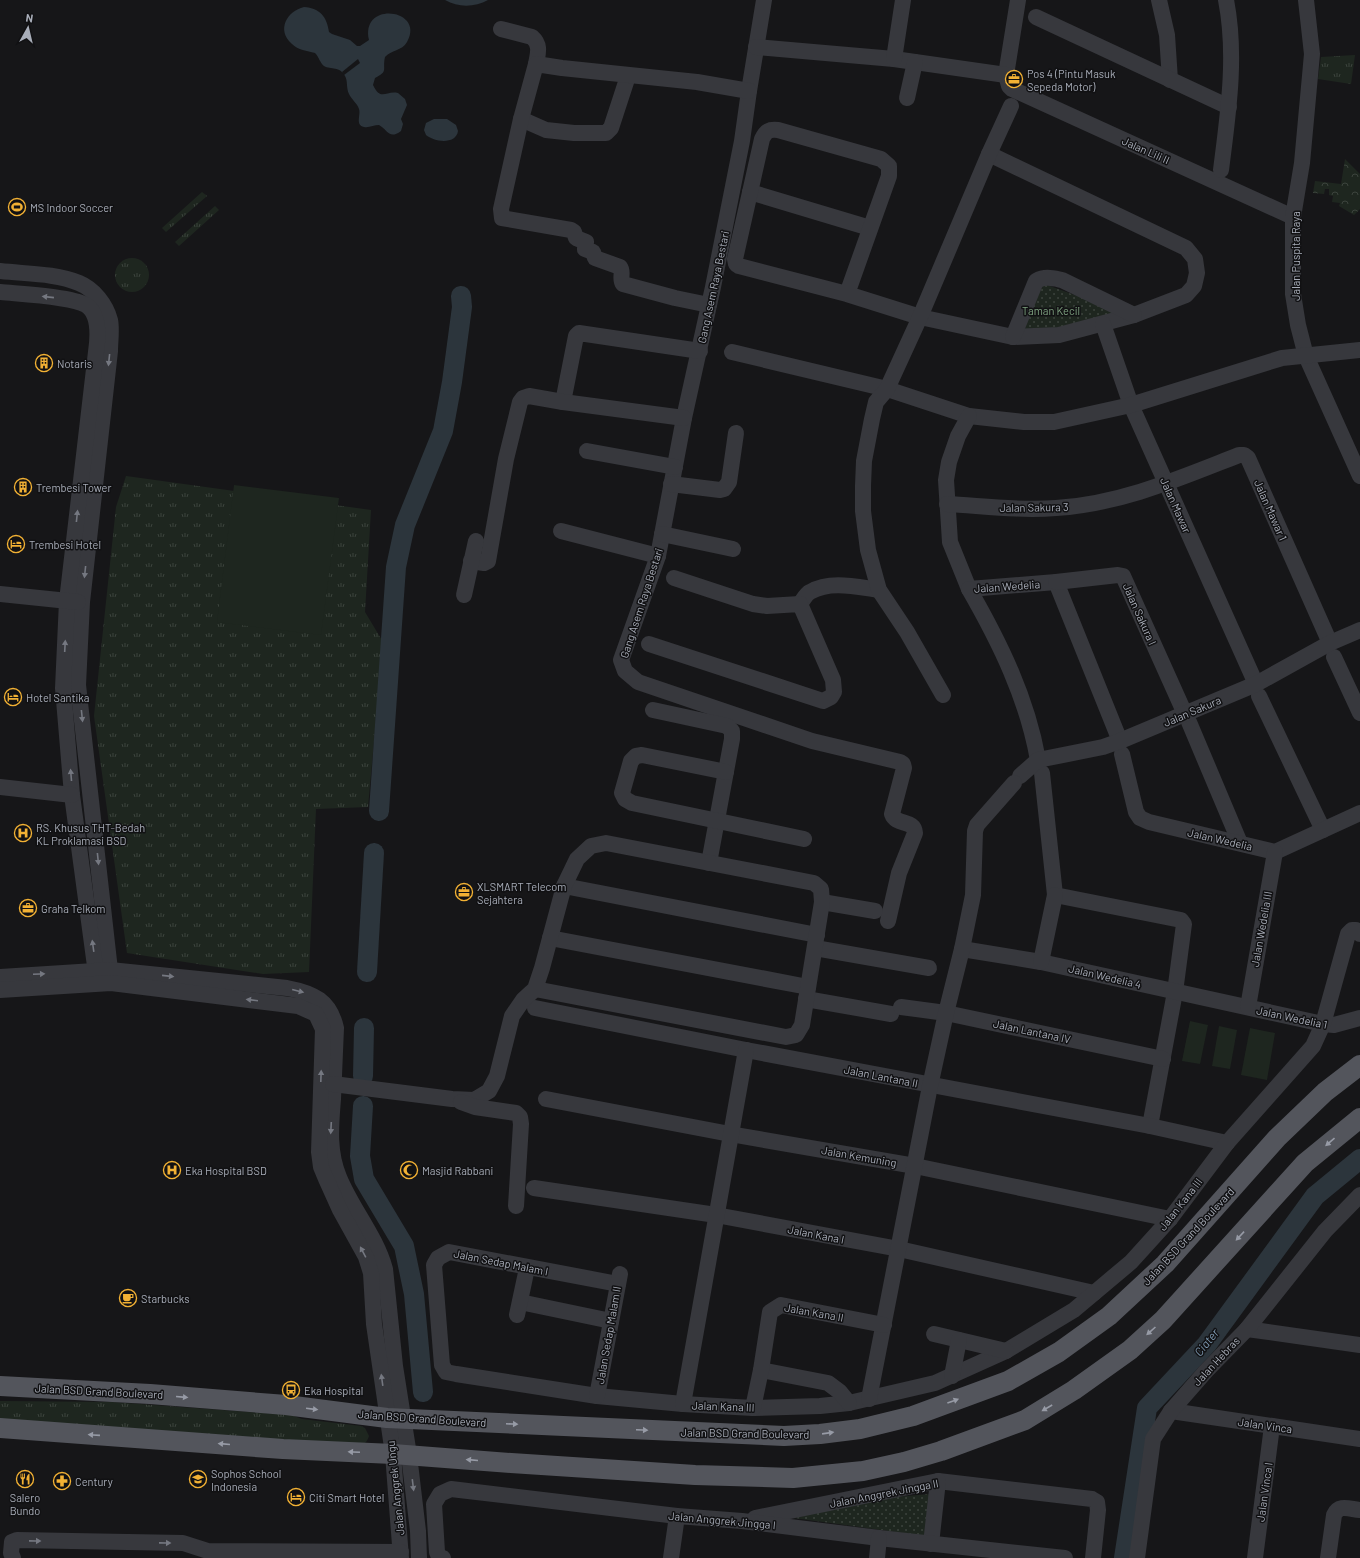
<svg xmlns="http://www.w3.org/2000/svg" width="1360" height="1558" viewBox="0 0 1360 1558" font-family="Barlow,sans-serif">
	<style>
		.grass { fill: url(#grass-tufts) }
		.forest { fill: url(#forest-crowns) }
		.park { fill: url(#park-dots) }
		.garden { fill: #1e261f }
		.water { fill: #2c353c }
		.pier { fill: #161618 }
		.lines { fill: none; stroke-linecap: round; stroke-linejoin: round }
		.river { stroke: #2c353c; stroke-width: 20 }
		.minor { stroke: #37383d; stroke-width: 16 }
		.major { stroke: #53555c; stroke-width: 20 }
		.oneway { fill: #757881 }
		.oneway2 { fill: #979ba6 }
		.labels { text-anchor: middle; dominant-baseline: central; stroke-width: 3; stroke-linejoin: round; paint-order: stroke }
		.poi-label { font-size: 11px; fill: #a8adb8; stroke: #111113; text-anchor: start }
		.street-label { font-size: 11px; fill: #a8adb8; stroke: #111113 }
		.park-label { font-size: 11px; fill: #7fa381; stroke: #111113 }
		.water-label { font-size: 12px; font-style: italic; fill: #7f9bb3; stroke: #111113 }
	</style>
	<defs>
		<pattern id="grass-tufts" width="24" height="20" patternUnits="userSpaceOnUse"><rect width="24" height="20" fill="#1e261f"/><path d="M3 7l-1-3M5 7V3M7 7l1-3M15 17l-1-3M17 17v-4M19 17l1-3" fill="none" stroke="#3c433d"/></pattern>
		<pattern id="forest-crowns" width="20" height="18" patternUnits="userSpaceOnUse"><rect width="20" height="18" fill="#1e261f"/><path d="M2 6a3 3 0 1 1 6 0M12 15a3 3 0 1 1 6 0" fill="none" stroke="#3c433d"/></pattern>
		<pattern id="park-dots" width="8" height="8" patternUnits="userSpaceOnUse"><rect width="8" height="8" fill="#1e261f"/><path d="M2 2h.1M6 6h.1" fill="none" stroke="#3c433d" stroke-width="1.8" stroke-linecap="round"/></pattern>
	</defs>
	<rect width="100%" height="100%" fill="#161618"/>
	<g class="grass">
		<polygon points="1355,55 1351,84 1318,79 1321,57"/>
		<polygon points="202,192 207,196 166,232 162,228"/>
		<polygon points="215,206 219,210 179,246 175,242"/>
		<circle cx="132" cy="275" r="17"/>
		<polygon points="126,476 371,510 365,612 383,642 368,807 316,809 309,972 263,974 127,953 94,716 116,507"/>
		<path d="M 0,1401 L 112,1402 L 291,1415 L 302,1419 L 361,1426 L 365,1428 L 369,1436 C 367,1442 365,1444 359,1445 L 0,1419 Z"/>
	</g>
	<polygon class="forest" points="1345,159 1360,174 1360,209 1354,215 1339,206 1340,203 1332,202 1333,196 1329,195 1329,189 1325,189 1324,194 1313,193 1315,181 1341,184"/>
	<g class="park">
		<polygon points="1039,282 1124,313 1089,325 1019,332"/>
		<polygon points="930,1494 925,1536 794,1518 884,1498"/>
	</g>
	<g class="garden">
		<polygon points="234,485 339,498 321,635 217,622"/>
		<polygon points="1190,1021 1208,1025 1200,1064 1182,1061"/>
		<polygon points="1219,1026 1237,1030 1230,1069 1212,1066"/>
		<polygon points="1250,1028 1275,1033 1267,1080 1241,1075"/>
	</g>
	<g class="water">
		<path d="M 445,0 L 488,0 C 475,7 459,8 445,0 Z"/>
		<path d="M 304,7 C 320,8 327,17 329,32 L 332,34 L 350,40 L 357,46 L 360,46 L 369,40 C 360,0 426,9 407,42 C 402,51 391,50 385,57 C 382,70 389,71 375,78 L 373,85 C 381,102 386,90 398,93 L 405,99 L 407,105 L 401,119 L 403,124 L 401,131 C 389,140 388,130 379,125 C 374,125 369,128 364,127 C 355,125 361,115 359,109 C 357,103 351,99 349,94 C 346,88 348,81 345,76 C 340,66 331,70 324,66 C 320,63 319,57 315,53 C 307,51 298,50 292,44 C 276,30 287,11 304,7 Z"/>
		<path d="M 434,119 L 447,119 L 456,125 L 458,131 C 456,145 434,142 426,135 L 424,130 L 426,123 Z"/>
	</g>
	<polygon class="pier" points="358,59 360,63 344,75 342,72"/>
	<g class="lines">
		<g class="river">
			<polyline points="379,811 396,567 405,525 443,431 452,382 462,307 461,296"/>
			<polyline points="367,972 374,853"/>
			<polyline points="363,1076 364,1028"/>
			<polyline points="363,1106 360,1156 364,1179 404,1246 414,1294 423,1392"/>
			<polyline points="1124,1558 1147,1408 1207,1344 1315,1196 1360,1159"/>
		</g>
		<g class="minor">
			<path d="M 764,0 L 749,91 L 742,141 L 713,287 L 684,418 L 658,556 L 621,660 L 625,671 L 638,682 L 812,741 L 900,762 L 903,764 L 904,768 L 892,814 C 896,826 914,819 915,833 L 899,873 L 888,921"/>
			<polyline points="1018,0 1006,75 1009,86 1012,89 1293,217"/>
			<polyline points="1159,0 1167,35 1170,80"/>
			<polyline points="1306,0 1312,54 1302,163 1293,217 1293,294 1298,325 1306,356 1360,476"/>
			<polyline points="1036,17 1229,107"/>
			<path d="M 501,29 L 532,37 C 541,45 538,53 536,64"/>
			<polyline points="756,47 894,59 1006,75"/>
			<polyline points="894,59 903,0"/>
			<polyline points="907,98 915,62"/>
			<polyline points="521,119 546,130 574,133 606,133 611,128 628,76"/>
			<path d="M 1221,170 C 1228,114 1237,56 1226,0"/>
			<polyline points="750,192 870,228"/>
			<path d="M 0,271 C 25,274 55,273 79,283 C 94,289 106,305 110,320 C 112,329 110,341 110,351 L 82,602 L 78,685 L 111,979"/>
			<path d="M 0,292 C 20,294 70,296 86,305 C 100,314 98,338 96,352 L 67,601 L 63,688 L 72,795 L 97,981"/>
			<path d="M 847,294 L 889,176 L 889,166 L 881,159 L 778,130 C 769,129 766,131 762,139 L 735,259 L 736,264 L 739,266 L 847,294 L 920,317 L 1013,337 L 1059,335 L 1134,315 L 1186,295 L 1194,286 L 1197,273 L 1195,259 L 1186,248 L 989,154"/>
			<path d="M 709,305 L 675,298 L 623,284 C 619,279 624,272 620,267 L 595,258 L 593,252 L 585,249 L 586,242 L 576,238 L 574,232 L 571,230 L 502,218 L 501,209 L 521,119 L 536,64 L 562,68 L 697,82 L 749,91"/>
			<polyline points="1103,324 1131,405 1256,684"/>
			<path d="M 1013,337 L 1036,281 C 1045,276 1052,278 1062,280 L 1134,315"/>
			<polyline points="732,352 887,389 969,416 1024,422 1054,422 1131,405 1282,358 1360,350"/>
			<polyline points="563,402 576,336 579,333 700,351"/>
			<polyline points="969,416 958,436 949,462 946,480 950,542 969,589 1056,582 1120,741"/>
			<polyline points="587,451 675,467"/>
			<polyline points="671,484 720,490 724,489 729,482 736,433"/>
			<path d="M 947,504 C 983,506 1020,511 1056,508 C 1121,504 1180,478 1239,455 L 1244,455 L 1248,458 L 1330,643"/>
			<polyline points="561,531 658,556"/>
			<polyline points="662,534 733,549"/>
			<polyline points="471,561 484,563 488,561 506,459 520,402 523,398 529,396 563,402 684,418"/>
			<polyline points="1056,582 1118,575 1123,576 1185,714"/>
			<path d="M 969,589 C 1000,643 1027,698 1038,760"/>
			<polyline points="0,594 78,602"/>
			<polyline points="464,595 476,541"/>
			<path d="M 800,604 C 803,600 806,594 810,592 C 830,580 857,587 879,590"/>
			<polyline points="649,644 823,701 831,697 834,692 833,680 800,604 767,606 753,604 674,578"/>
			<polyline points="1334,657 1360,713"/>
			<polyline points="943,695 907,632 879,590 868,550 863,511 863,486 864,461 872,419 876,402 887,389 920,317 989,154 1011,106"/>
			<polyline points="1259,696 1323,830"/>
			<polyline points="653,710 727,726 732,731 732,739 709,863"/>
			<polyline points="1189,722 1240,843"/>
			<polyline points="1122,754 1136,812 1140,818 1149,822 1275,852 1360,813"/>
			<polyline points="726,772 642,755 636,756 631,761 622,793 625,799 632,803 804,839"/>
			<polyline points="1042,773 1055,895 1181,920 1184,924 1175,992 1150,1126"/>
			<polyline points="1020,776 1038,760 1103,747 1120,741 1256,684 1330,643 1360,630"/>
			<polyline points="0,787 72,795"/>
			<polyline points="564,886 817,935"/>
			<polyline points="822,902 875,911"/>
			<polyline points="550,938 808,987"/>
			<polyline points="815,948 929,968"/>
			<polyline points="962,949 1041,962 1323,1024 1334,1025 1360,1018"/>
			<polyline points="1041,962 1055,895"/>
			<path d="M 0,977 L 110,970 L 287,988 C 314,993 330,1001 336,1028 C 335,1052 334,1075 333,1099 C 331,1125 328,1151 339,1177 C 352,1209 376,1236 385,1269 L 395,1366 L 409,1455 L 418,1531 L 419,1558"/>
			<polyline points="0,990 111,983 298,1006 316,1014 323,1029 319,1152 321,1167 326,1179 340,1210 366,1257 371,1273 374,1324 393,1454 401,1558"/>
			<polyline points="806,999 891,1014"/>
			<polyline points="901,1007 946,1013 1163,1059"/>
			<polyline points="1248,1007 1275,852"/>
			<polyline points="535,1008 746,1050 1150,1126 1227,1143"/>
			<polyline points="333,1084 452,1099 474,1100 489,1091 497,1076 512,1016 523,1000 535,989 542,968 564,886 577,859 591,846 606,843 814,883 821,889 822,902 802,1025 796,1035 786,1037 535,989"/>
			<polyline points="546,1099 730,1134 915,1166 1170,1219"/>
			<polyline points="461,1102 475,1107 516,1113 520,1117 521,1124 516,1206"/>
			<polyline points="534,1188 716,1215 899,1249 1094,1293"/>
			<polyline points="618,1284 449,1252 438,1258 434,1265 442,1365 446,1372 456,1374 597,1396 683,1404 753,1408 820,1406 849,1403 935,1383 1006,1351 1074,1310 1131,1262 1170,1219 1227,1143 1313,1046 1323,1024 1348,934 1352,930 1356,930 1360,934"/>
			<polyline points="520,1302 611,1321"/>
			<polyline points="517,1315 527,1268"/>
			<polyline points="1247,1329 1360,1345"/>
			<polyline points="934,1334 1006,1351"/>
			<polyline points="761,1370 828,1383 840,1392 849,1403"/>
			<polyline points="952,1376 959,1340"/>
			<polyline points="597,1396 620,1274"/>
			<polyline points="869,1399 930,1086 946,1013 962,949 973,895 975,831 977,825 1014,783"/>
			<polyline points="683,1404 746,1050"/>
			<polyline points="753,1408 761,1370 770,1312 781,1305 884,1325"/>
			<polyline points="1171,1411 1360,1439"/>
			<polyline points="755,1518 938,1481 1092,1499 1097,1502 1098,1510 1093,1558"/>
			<polyline points="931,1544 938,1481"/>
			<polyline points="13,1558 11,1553 12,1542 17,1540 183,1543 208,1551 401,1552"/>
			<polyline points="443,1558 439,1557 437,1552 434,1504 440,1494 451,1489 677,1516 742,1521 879,1538 1065,1558"/>
			<polyline points="671,1558 677,1516"/>
			<polyline points="877,1558 879,1538"/>
			<polyline points="1137,1558 1153,1439 1171,1411 1206,1371 1247,1329 1325,1231 1360,1195"/>
			<polyline points="1255,1558 1272,1426"/>
			<path d="M 1328,1558 L 1334,1515 C 1339,1504 1349,1509 1360,1510"/>
		</g>
		<g class="major">
			<polyline points="0,1386 150,1394 286,1405 387,1418 784,1436 820,1434 860,1429 913,1416 1008,1381 1059,1352 1109,1316 1165,1264 1277,1138 1325,1092 1360,1065"/>
			<polyline points="0,1428 283,1449 393,1454 511,1463 695,1475 793,1478 863,1471 904,1462 941,1451 1025,1420 1074,1390 1130,1350 1163,1320 1305,1163 1360,1118"/>
		</g>
	</g>
	<defs><path id="oneway-solid" d="M-6-.8H1V-3.2L6.5 0L1 3.2V.8H-6Z"/></defs>
	<g class="oneway">
		<use href="#oneway-solid" transform="translate(48 297) rotate(-174)"/>
		<use href="#oneway-solid" transform="translate(109 360) rotate(96)"/>
		<use href="#oneway-solid" transform="translate(77 516) rotate(-84)"/>
		<use href="#oneway-solid" transform="translate(85 572) rotate(96)"/>
		<use href="#oneway-solid" transform="translate(65 646) rotate(-87)"/>
		<use href="#oneway-solid" transform="translate(82 716) rotate(84)"/>
		<use href="#oneway-solid" transform="translate(71 775) rotate(-95)"/>
		<use href="#oneway-solid" transform="translate(98 859) rotate(84)"/>
		<use href="#oneway-solid" transform="translate(93 946) rotate(-98)"/>
		<use href="#oneway-solid" transform="translate(39 974) rotate(-3)"/>
		<use href="#oneway-solid" transform="translate(168 976) rotate(6)"/>
		<use href="#oneway-solid" transform="translate(298 991) rotate(14)"/>
		<use href="#oneway-solid" transform="translate(252 1000) rotate(-173)"/>
		<use href="#oneway-solid" transform="translate(321 1076) rotate(-88)"/>
		<use href="#oneway-solid" transform="translate(331 1128) rotate(93)"/>
		<use href="#oneway-solid" transform="translate(363 1252) rotate(-118)"/>
		<use href="#oneway-solid" transform="translate(382 1380) rotate(-98)"/>
		<use href="#oneway-solid" transform="translate(413 1485) rotate(83)"/>
		<use href="#oneway-solid" transform="translate(35 1541) rotate(1)"/>
		<use href="#oneway-solid" transform="translate(165 1543) rotate(1)"/>
	</g>
	<g class="oneway2">
		<use href="#oneway-solid" transform="translate(1330 1142) rotate(139)"/>
		<use href="#oneway-solid" transform="translate(1240 1236) rotate(133)"/>
		<use href="#oneway-solid" transform="translate(1151 1331) rotate(138)"/>
		<use href="#oneway-solid" transform="translate(182 1397) rotate(5)"/>
		<use href="#oneway-solid" transform="translate(953 1401) rotate(-20)"/>
		<use href="#oneway-solid" transform="translate(1047 1408) rotate(150)"/>
		<use href="#oneway-solid" transform="translate(312 1409) rotate(7)"/>
		<use href="#oneway-solid" transform="translate(512 1424) rotate(2)"/>
		<use href="#oneway-solid" transform="translate(642 1430) rotate(2)"/>
		<use href="#oneway-solid" transform="translate(828 1433) rotate(-8)"/>
		<use href="#oneway-solid" transform="translate(94 1435) rotate(-176)"/>
		<use href="#oneway-solid" transform="translate(224 1444) rotate(-175)"/>
		<use href="#oneway-solid" transform="translate(354 1452) rotate(-177)"/>
		<use href="#oneway-solid" transform="translate(472 1460) rotate(-175)"/>
	</g>
	<defs>
		<g id="office-ring" transform="scale(0.9)"><circle r="9.5" fill="#111113" stroke="#f2b134" stroke-width="1.5"/><path d="M-6-3h4V-5.5h4V-3h4V5H-6ZM-1-4.5V-3h2v-1.5ZM-6 0V1H6V0Z" fill="#f2b134"/></g>
		<g id="stadium-ring" transform="scale(0.9)"><circle r="9.5" fill="#111113" stroke="#f2b134" stroke-width="1.5"/><path d="M0-5a6.5 5 0 1 0 0 10a6.5 5 0 1 0 0-10ZM-3.5-1.8h7v3.6h-7Z" fill="#f2b134"/></g>
		<g id="building-ring" transform="scale(0.9)"><circle r="9.5" fill="#111113" stroke="#f2b134" stroke-width="1.5"/><path d="M-4-6H4V6H1V3H-1V6H-4ZM-2.5-4.3h1.7v1.8h-1.7ZM.8-4.3h1.7v1.8H.8ZM-2.5-1h1.7V.8h-1.7ZM.8-1h1.7V.8H.8Z" fill="#f2b134"/></g>
		<g id="hotel-ring" transform="scale(0.9)"><circle r="9.5" fill="#111113" stroke="#f2b134" stroke-width="1.5"/><path d="M-6-4.5h1.5V1H6V5H4.5V3h-9V5H-6ZM-4 0a1.8 1.8 0 1 1 3.6 0ZM.5 0V-2.5h3Q6-2.5 6 0Z" fill="#f2b134"/></g>
		<g id="hospital-ring" transform="scale(0.9)"><circle r="9.5" fill="#111113" stroke="#f2b134" stroke-width="1.5"/><path d="M-5-5h3v3.5h4V-5h3V5h-3V1.5h-4V5h-3Z" fill="#f2b134"/></g>
		<g id="mosque-ring" transform="scale(0.9)"><circle r="9.5" fill="#111113" stroke="#f2b134" stroke-width="1.5"/><path d="M3.5-4.9A6 6 0 1 0 3.5 4.9A5 5 0 1 1 3.5-4.9Z" fill="#f2b134"/></g>
		<g id="cafe-ring" transform="scale(0.9)"><circle r="9.5" fill="#111113" stroke="#f2b134" stroke-width="1.5"/><path d="M-5.5-4.5H6V0H3Q3 3.5 0 3.5H-2.5Q-5.5 3.5-5.5 0ZM3-3.2v2h1.7v-2ZM-6 4.5H4V6H-6Z" fill="#f2b134"/></g>
		<g id="bus-ring" transform="scale(0.9)"><circle r="9.5" fill="#111113" stroke="#f2b134" stroke-width="1.5"/><path d="M-5-6H5V4H4V6H2V4H-2V6H-4V4H-5ZM-3.5-4V0h7V-4ZM-3.5 1.2v1.5H-2V1.2ZM2 1.2v1.5H3.5V1.2Z" fill="#f2b134"/></g>
		<g id="restaurant-ring" transform="scale(0.9)"><circle r="9.5" fill="#111113" stroke="#f2b134" stroke-width="1.5"/><path d="M-5-6h1v4h1v-4h1v4h1v-4h1v5L-1.5 .5V6h-2V.5L-5-1ZM5-6V6H3V1.5H1.5Q1.5-4 5-6Z" fill="#f2b134"/></g>
		<g id="school-ring" transform="scale(0.9)"><circle r="9.5" fill="#111113" stroke="#f2b134" stroke-width="1.5"/><path d="M0-5L7-2L0 1L-7-2ZM-4 1L0 2.5L4 1V4Q0 6-4 4Z" fill="#f2b134"/></g>
		<g id="pharmacy-ring" transform="scale(0.9)"><circle r="9.5" fill="#111113" stroke="#f2b134" stroke-width="1.5"/><path d="M-2-6h4v4h4v4h-4v4h-4v-4h-4v-4h4Z" fill="#f2b134"/></g>
	</defs>
	<g fill-rule="evenodd">
		<use href="#office-ring" x="1014" y="79"/>
		<use href="#stadium-ring" x="17" y="207"/>
		<use href="#building-ring" x="44" y="363"/>
		<use href="#building-ring" x="23" y="487"/>
		<use href="#hotel-ring" x="16" y="544"/>
		<use href="#hotel-ring" x="13" y="697"/>
		<use href="#hospital-ring" x="23" y="833"/>
		<use href="#office-ring" x="464" y="892"/>
		<use href="#office-ring" x="28" y="908"/>
		<use href="#hospital-ring" x="172" y="1170"/>
		<use href="#mosque-ring" x="409" y="1170"/>
		<use href="#cafe-ring" x="128" y="1298"/>
		<use href="#bus-ring" x="291" y="1390"/>
		<use href="#restaurant-ring" x="25" y="1479"/>
		<use href="#school-ring" x="198" y="1479"/>
		<use href="#pharmacy-ring" x="62" y="1481"/>
		<use href="#hotel-ring" x="296" y="1497"/>
	</g>
	<g class="labels">
		<g class="poi-label">
			<text x="1027" y="73">Pos 4 (Pintu Masuk<tspan x="1027" dy="13">Sepeda Motor)</tspan></text>
			<text x="30" y="207">MS Indoor Soccer</text>
			<text x="57" y="363">Notaris</text>
			<text x="36" y="487">Trembesi Tower</text>
			<text x="29" y="544">Trembesi Hotel</text>
			<text x="26" y="697">Hotel Santika</text>
			<text x="36" y="827">RS. Khusus THT-Bedah<tspan x="36" dy="13">KL Proklamasi BSD</tspan></text>
			<text x="477" y="886">XLSMART Telecom<tspan x="477" dy="13">Sejahtera</tspan></text>
			<text x="41" y="908">Graha Telkom</text>
			<text x="185" y="1170">Eka Hospital BSD</text>
			<text x="422" y="1170">Masjid Rabbani</text>
			<text x="141" y="1298">Starbucks</text>
			<text x="304" y="1390">Eka Hospital</text>
			<text x="211" y="1473">Sophos School<tspan x="211" dy="13">Indonesia</tspan></text>
			<text x="75" y="1481">Century</text>
			<text x="25" y="1497" text-anchor="middle">Salero<tspan x="25" dy="13">Bundo</tspan></text>
			<text x="309" y="1497">Citi Smart Hotel</text>
		</g>
		<g class="street-label">
			<text transform="translate(1146 150) rotate(24)">Jalan Lili II</text>
			<text transform="translate(1295 256) rotate(-90)">Jalan Puspita Raya</text>
			<text transform="translate(713 287) rotate(-78)">Gang Asem Raya Bestari</text>
			<text transform="translate(1176 505) rotate(66)">Jalan Mawar</text>
			<text transform="translate(1034 507) rotate(-1)">Jalan Sakura 3</text>
			<text transform="translate(1271 510) rotate(66)">Jalan Mawar 1</text>
			<text transform="translate(1007 586) rotate(-4)">Jalan Wedelia</text>
			<text transform="translate(641 603) rotate(-72)">Gang Asem Raya Bestari</text>
			<text transform="translate(1140 614) rotate(66)">Jalan Sakura I</text>
			<text transform="translate(1192 711) rotate(-23)">Jalan Sakura</text>
			<text transform="translate(1220 839) rotate(13)">Jalan Wedelia</text>
			<text transform="translate(1261 929) rotate(-80)">Jalan Wedelia III</text>
			<text transform="translate(1105 976) rotate(13)">Jalan Wedelia 4</text>
			<text transform="translate(1292 1017) rotate(12)">Jalan Wedelia 1</text>
			<text transform="translate(1032 1031) rotate(12)">Jalan Lantana IV</text>
			<text transform="translate(881 1076) rotate(11)">Jalan Lantana II</text>
			<text transform="translate(859 1156) rotate(10)">Jalan Kemuning</text>
			<text transform="translate(1180 1204) rotate(-52)">Jalan Kana III</text>
			<text transform="translate(816 1234) rotate(11)">Jalan Kana I</text>
			<text transform="translate(1188 1236) rotate(-47)">Jalan BSD Grand Boulevard</text>
			<text transform="translate(501 1262) rotate(11)">Jalan Sedap Malam I</text>
			<text transform="translate(814 1312) rotate(10)">Jalan Kana II</text>
			<text transform="translate(608 1335) rotate(-80)">Jalan Sedap Malam II</text>
			<text transform="translate(1216 1361) rotate(-47)">Jalan Hebras</text>
			<text transform="translate(99 1391) rotate(3)">Jalan BSD Grand Boulevard</text>
			<text transform="translate(723 1406) rotate(2)">Jalan Kana III</text>
			<text transform="translate(422 1418) rotate(4)">Jalan BSD Grand Boulevard</text>
			<text transform="translate(1265 1425) rotate(8)">Jalan Vinca</text>
			<text transform="translate(745 1433) rotate(1)">Jalan BSD Grand Boulevard</text>
			<text transform="translate(395 1488) rotate(-96)">Jalan Anggrek Ungu</text>
			<text transform="translate(1264 1492) rotate(-82)">Jalan Vinca I</text>
			<text transform="translate(884 1493) rotate(-11)">Jalan Anggrek Jingga II</text>
			<text transform="translate(722 1520) rotate(5)">Jalan Anggrek Jingga I</text>
		</g>
		<g class="park-label">
			<text x="1051" y="310">Taman Kecil</text>
		</g>
		<g class="water-label">
			<text transform="translate(1206 1342) rotate(-51)">Ciater</text>
		</g>
	</g>
	<g transform="translate(28 28) rotate(8)" stroke="#111113" stroke-width="3" paint-order="stroke">
	<path d="M0-3L7 15L0 10L-7 15Z" fill="#a8adb8"/>
	<text y="-6" font-size="11" font-weight="bold" text-anchor="middle" fill="#a8adb8">N</text>
	</g>
</svg>
